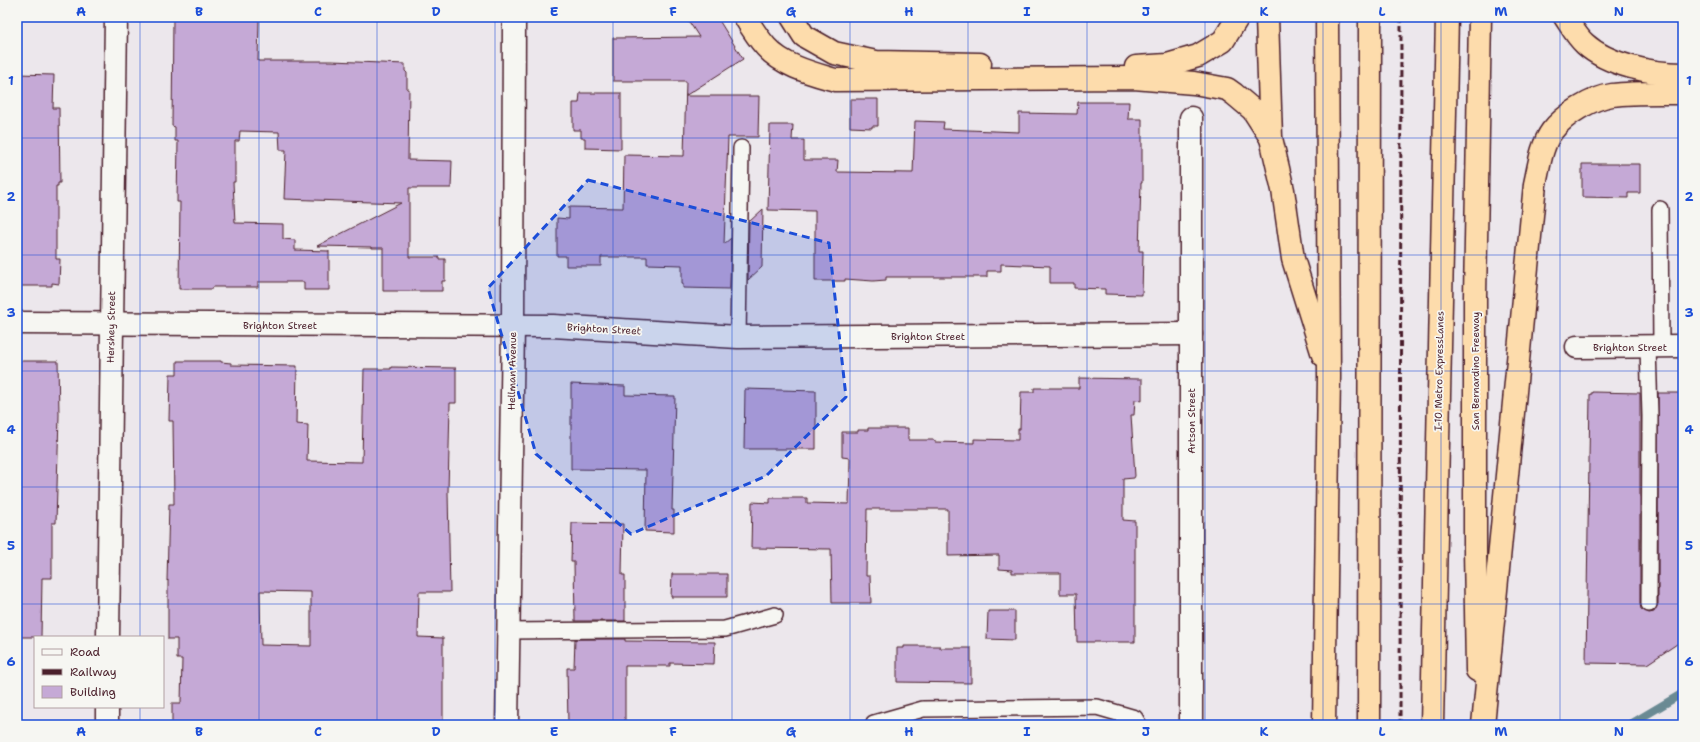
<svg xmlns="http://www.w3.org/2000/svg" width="1700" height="742" viewBox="0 0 1700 742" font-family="'Shantell Sans',sans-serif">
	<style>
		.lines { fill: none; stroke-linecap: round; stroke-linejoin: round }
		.stream { stroke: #6a8a93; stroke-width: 8 }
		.building { fill: #c5a9d6; stroke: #4a1f2b; fill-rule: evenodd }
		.lane-casing { stroke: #4a1f2b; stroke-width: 18 }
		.street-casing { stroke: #4a1f2b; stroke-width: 25 }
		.secondary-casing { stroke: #4a1f2b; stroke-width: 25 }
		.highway-casing { stroke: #4a1f2b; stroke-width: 25 }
		.lane { stroke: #f6f6f2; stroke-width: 15 }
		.street { stroke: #f6f6f2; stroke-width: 22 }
		.secondary { stroke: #f6f6f2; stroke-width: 22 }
		.highway { stroke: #fddcac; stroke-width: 22 }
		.rail { stroke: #4a1f2b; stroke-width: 3; stroke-dasharray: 6 3; stroke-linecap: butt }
		.marked { fill: #1d4ed8; fill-opacity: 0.2; stroke: #1d4ed8; stroke-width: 3; stroke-dasharray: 8 5; stroke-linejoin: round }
		.grid { fill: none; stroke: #1d4ed8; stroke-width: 1; stroke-opacity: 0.55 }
		.labels { text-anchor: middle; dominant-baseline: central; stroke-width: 3.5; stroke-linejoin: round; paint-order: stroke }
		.street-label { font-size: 10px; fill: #4a1f2b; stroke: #f6f6f2 }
		.neatline { fill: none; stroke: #1d4ed8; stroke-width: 1.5 }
		.grid-label { font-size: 13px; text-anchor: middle; font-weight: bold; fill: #1d4ed8 }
	</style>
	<rect width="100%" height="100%" fill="#ece7ec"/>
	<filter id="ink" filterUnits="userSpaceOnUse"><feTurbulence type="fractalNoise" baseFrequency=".025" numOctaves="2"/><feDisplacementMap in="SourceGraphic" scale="8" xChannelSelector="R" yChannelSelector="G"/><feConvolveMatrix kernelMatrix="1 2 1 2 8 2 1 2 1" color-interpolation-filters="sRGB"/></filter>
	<g filter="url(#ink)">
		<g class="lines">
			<polyline class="stream" points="1629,725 1683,693"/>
		</g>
		<g class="building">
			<polygon points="173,17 259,18 258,61 332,61 405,64 405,71 407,73 407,89 409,89 408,160 452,161 451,188 409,188 409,257 439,257 439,259 445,259 445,281 442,281 442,291 383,291 383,248 372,248 372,247 317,246 401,203 284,199 286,150 280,150 279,132 240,131 239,141 235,141 235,182 233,182 235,223 283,224 283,239 295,240 295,250 329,251 329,290 304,290 304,282 258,282 258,287 213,287 212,289 179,289 180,202 177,202 178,141 175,141 175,127 172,126"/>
			<polygon points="686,17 717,17 743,59 685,96 759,96 758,137 728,137 724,244 731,238 730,289 683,288 683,284 682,284 682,265 647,264 647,257 601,257 601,266 566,266 566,256 557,256 557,218 569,219 569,207 623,208 624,155 684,156 686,81 613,81 613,38 699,37"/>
			<polygon points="17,74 54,75 53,108 59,108 60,183 58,183 58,186 56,186 56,259 60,259 59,284 52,283 52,286 17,286"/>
			<polygon points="580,93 621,93 621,149 585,148 585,138 581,138 581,130 573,130 573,103 579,103"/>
			<polygon points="850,99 878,99 878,126 872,126 872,128 850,127"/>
			<polygon points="1078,102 1129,102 1128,119 1142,119 1142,183 1141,183 1139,251 1143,251 1142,295 1105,294 1105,289 1074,288 1074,283 1050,283 1050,266 1001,264 1001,271 987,271 987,277 886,277 886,280 873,281 845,279 845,281 815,281 815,211 768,210 770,125 793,125 792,140 804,140 804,160 838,160 837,172 913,173 915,121 944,122 943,129 1019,132 1019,113 1077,114"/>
			<polygon points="1582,164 1640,164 1640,193 1628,193 1628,198 1582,197"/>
			<polygon points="763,209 762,267 748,280 749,222"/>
			<polygon points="17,361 58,361 59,415 56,523 52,523 52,578 42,578 41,637 17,637"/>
			<path d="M 177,361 L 221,361 L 221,362 L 231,363 L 231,365 L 297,366 L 296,424 L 308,425 L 307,461 L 362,462 L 364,369 L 391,369 L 391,367 L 456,368 L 456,403 L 450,403 L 448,492 L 450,592 L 419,592 L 418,637 L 443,638 L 443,725 L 172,725 L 172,703 L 181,703 L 182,659 L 177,659 L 177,639 L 168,639 L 168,580 L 167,581 L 169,504 L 174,504 L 173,421 L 169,421 L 170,374 L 177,374 ZM 260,591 L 311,592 L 311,646 L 261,645 Z"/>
			<polygon points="1079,378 1142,379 1142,401 1135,400 1134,415 1131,415 1135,476 1134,478 1123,479 1123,520 1135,521 1135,642 1077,642 1076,594 1060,594 1060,573 1012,573 1012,570 999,569 999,555 948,556 948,509 867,509 866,576 870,576 871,603 832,603 831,549 751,548 752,502 770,503 770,498 807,498 807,503 849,504 850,458 842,457 842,432 858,432 858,430 868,430 868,428 908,428 908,440 934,440 935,442 974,443 974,439 1018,440 1018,429 1020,429 1021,392 1034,392 1034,388 1079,388"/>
			<polygon points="571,384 625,386 625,395 675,396 672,510 674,510 674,532 645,531 646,470 571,469"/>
			<polygon points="745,389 816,391 816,449 744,449"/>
			<polygon points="1592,392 1640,393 1640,604 1641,609 1649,613 1654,612 1658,604 1658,393 1683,393 1683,640 1647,664 1586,663 1590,394 1592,394"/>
			<polygon points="572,523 623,524 622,575 625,575 625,621 575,621 574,562 571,562"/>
			<polygon points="672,574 727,574 727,597 671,597"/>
			<polygon points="988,611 1015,611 1015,640 987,639"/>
			<polygon points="575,639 625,639 625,641 715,642 714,664 670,663 670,666 625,666 625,725 568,725 567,668 574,668"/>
			<polygon points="904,646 940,646 940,648 971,648 971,683 897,682 897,648 904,648"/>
		</g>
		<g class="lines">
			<g class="lane-casing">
				<g id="lane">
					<polyline points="1660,209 1661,347"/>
					<polyline points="738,337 741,148"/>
					<polyline points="1648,347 1650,416 1649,604"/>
					<polyline points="508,631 725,629 775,615"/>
					<polyline points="874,725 874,723 923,709 1097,707 1135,718 1139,725"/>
				</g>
			</g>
			<g class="street-casing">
				<g id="street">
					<polyline points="17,323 553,326 738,337 1191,334"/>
					<polyline points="1577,347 1683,346"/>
					<polyline points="108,637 116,17"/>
					<polyline points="107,725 107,707"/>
					<polyline points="1191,725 1191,118"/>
				</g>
			</g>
			<g class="secondary-casing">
				<polyline id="secondary" points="507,725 513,326 514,17"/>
			</g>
			<g class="highway-casing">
				<g id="highway">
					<path d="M 745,17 C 751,27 758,38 766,47 C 783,66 811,73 835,80 L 1134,78 L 1194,83 L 1227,89 L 1234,94 L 1253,110 L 1271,138"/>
					<polyline points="792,17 804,36 834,53 876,62 980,64"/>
					<polyline points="1267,17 1271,138 1283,190 1293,259 1323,355"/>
					<path d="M 1565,17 C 1571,26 1577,37 1585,44 C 1608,65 1652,74 1683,74"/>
					<polyline points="1136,67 1167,65 1198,56 1223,41 1238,17"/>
					<polyline points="1477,670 1475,549 1475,297 1480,17"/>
					<polyline points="1324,725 1329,376 1327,17"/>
					<polyline points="1369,725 1370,17"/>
					<polyline points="1432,725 1447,17"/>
					<path d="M 1483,725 L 1535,184 C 1539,167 1541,146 1552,131 C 1564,115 1592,98 1612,95 C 1635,92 1660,93 1683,93"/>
				</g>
			</g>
			<use href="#lane" class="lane"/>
			<use href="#street" class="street"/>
			<use href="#secondary" class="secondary"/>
			<use href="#highway" class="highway"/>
			<polyline class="rail" points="1400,725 1401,17"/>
		</g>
	</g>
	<path class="marked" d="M 588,180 L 829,243 L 846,397 L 766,476 L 631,534 L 536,454 L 488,288 Z"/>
	<path class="grid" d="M 140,17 L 140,637M 259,17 L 259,725M 377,17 L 377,725M 495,17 L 495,725M 613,17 L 613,725M 732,17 L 732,725M 850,17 L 850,725M 968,17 L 968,725M 1087,17 L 1087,725M 1205,17 L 1205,725M 1323,17 L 1323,725M 1441,17 L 1441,725M 1560,17 L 1560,725M 17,138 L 1683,138M 17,255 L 1683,255M 17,371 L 1683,371M 17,487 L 1683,487M 17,604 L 1683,604M 140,707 L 140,725"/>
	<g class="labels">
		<g class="street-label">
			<text x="280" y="325">Brighton Street</text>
			<text transform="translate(111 327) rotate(-89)">Hershey Street</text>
			<text transform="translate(604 329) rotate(3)">Brighton Street</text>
			<text x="928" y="336">Brighton Street</text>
			<text x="1630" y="347">Brighton Street</text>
			<text transform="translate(512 371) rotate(-89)">Hellman Avenue</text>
			<text transform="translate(1439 371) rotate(-89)">I-10 Metro ExpressLanes</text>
			<text transform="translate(1475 371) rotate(-90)">San Bernardino Freeway</text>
			<text transform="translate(1191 421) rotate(-90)">Artson Street</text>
		</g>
	</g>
	<rect width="1700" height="742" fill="none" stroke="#f6f6f2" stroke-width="44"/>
	<rect x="34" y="636" width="130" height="72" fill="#f6f6f2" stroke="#b1a0a2"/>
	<rect x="42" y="649" width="20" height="6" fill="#f6f6f2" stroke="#b1a0a2"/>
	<text x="70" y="656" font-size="12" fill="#4a1f2b">Road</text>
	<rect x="42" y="669" width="20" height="6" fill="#4a1f2b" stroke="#b1a0a2"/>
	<text x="70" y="676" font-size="12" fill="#4a1f2b">Railway</text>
	<rect x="42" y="686" width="20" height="12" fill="#c5a9d6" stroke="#b1a0a2"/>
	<text x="70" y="696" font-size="12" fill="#4a1f2b">Building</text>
	<rect x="22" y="22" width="1656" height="698" class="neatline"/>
	<g class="grid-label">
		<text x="81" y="16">A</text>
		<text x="199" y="16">B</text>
		<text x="318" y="16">C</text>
		<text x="436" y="16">D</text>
		<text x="554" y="16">E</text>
		<text x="673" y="16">F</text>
		<text x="791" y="16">G</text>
		<text x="909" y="16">H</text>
		<text x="1027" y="16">I</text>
		<text x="1146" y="16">J</text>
		<text x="1264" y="16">K</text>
		<text x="1382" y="16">L</text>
		<text x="1501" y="16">M</text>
		<text x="1619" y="16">N</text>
		<text x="11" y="85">1</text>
		<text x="1689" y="85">1</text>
		<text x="11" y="201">2</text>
		<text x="1689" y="201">2</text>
		<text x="11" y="317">3</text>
		<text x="1689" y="317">3</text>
		<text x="11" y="434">4</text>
		<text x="1689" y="434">4</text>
		<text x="11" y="550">5</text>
		<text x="1689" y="550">5</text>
		<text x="11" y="666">6</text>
		<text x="1689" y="666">6</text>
		<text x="81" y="736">A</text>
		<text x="199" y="736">B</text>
		<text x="318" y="736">C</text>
		<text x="436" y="736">D</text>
		<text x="554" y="736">E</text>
		<text x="673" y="736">F</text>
		<text x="791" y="736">G</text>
		<text x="909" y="736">H</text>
		<text x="1027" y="736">I</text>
		<text x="1146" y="736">J</text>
		<text x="1264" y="736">K</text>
		<text x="1382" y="736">L</text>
		<text x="1501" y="736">M</text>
		<text x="1619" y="736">N</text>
	</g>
</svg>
